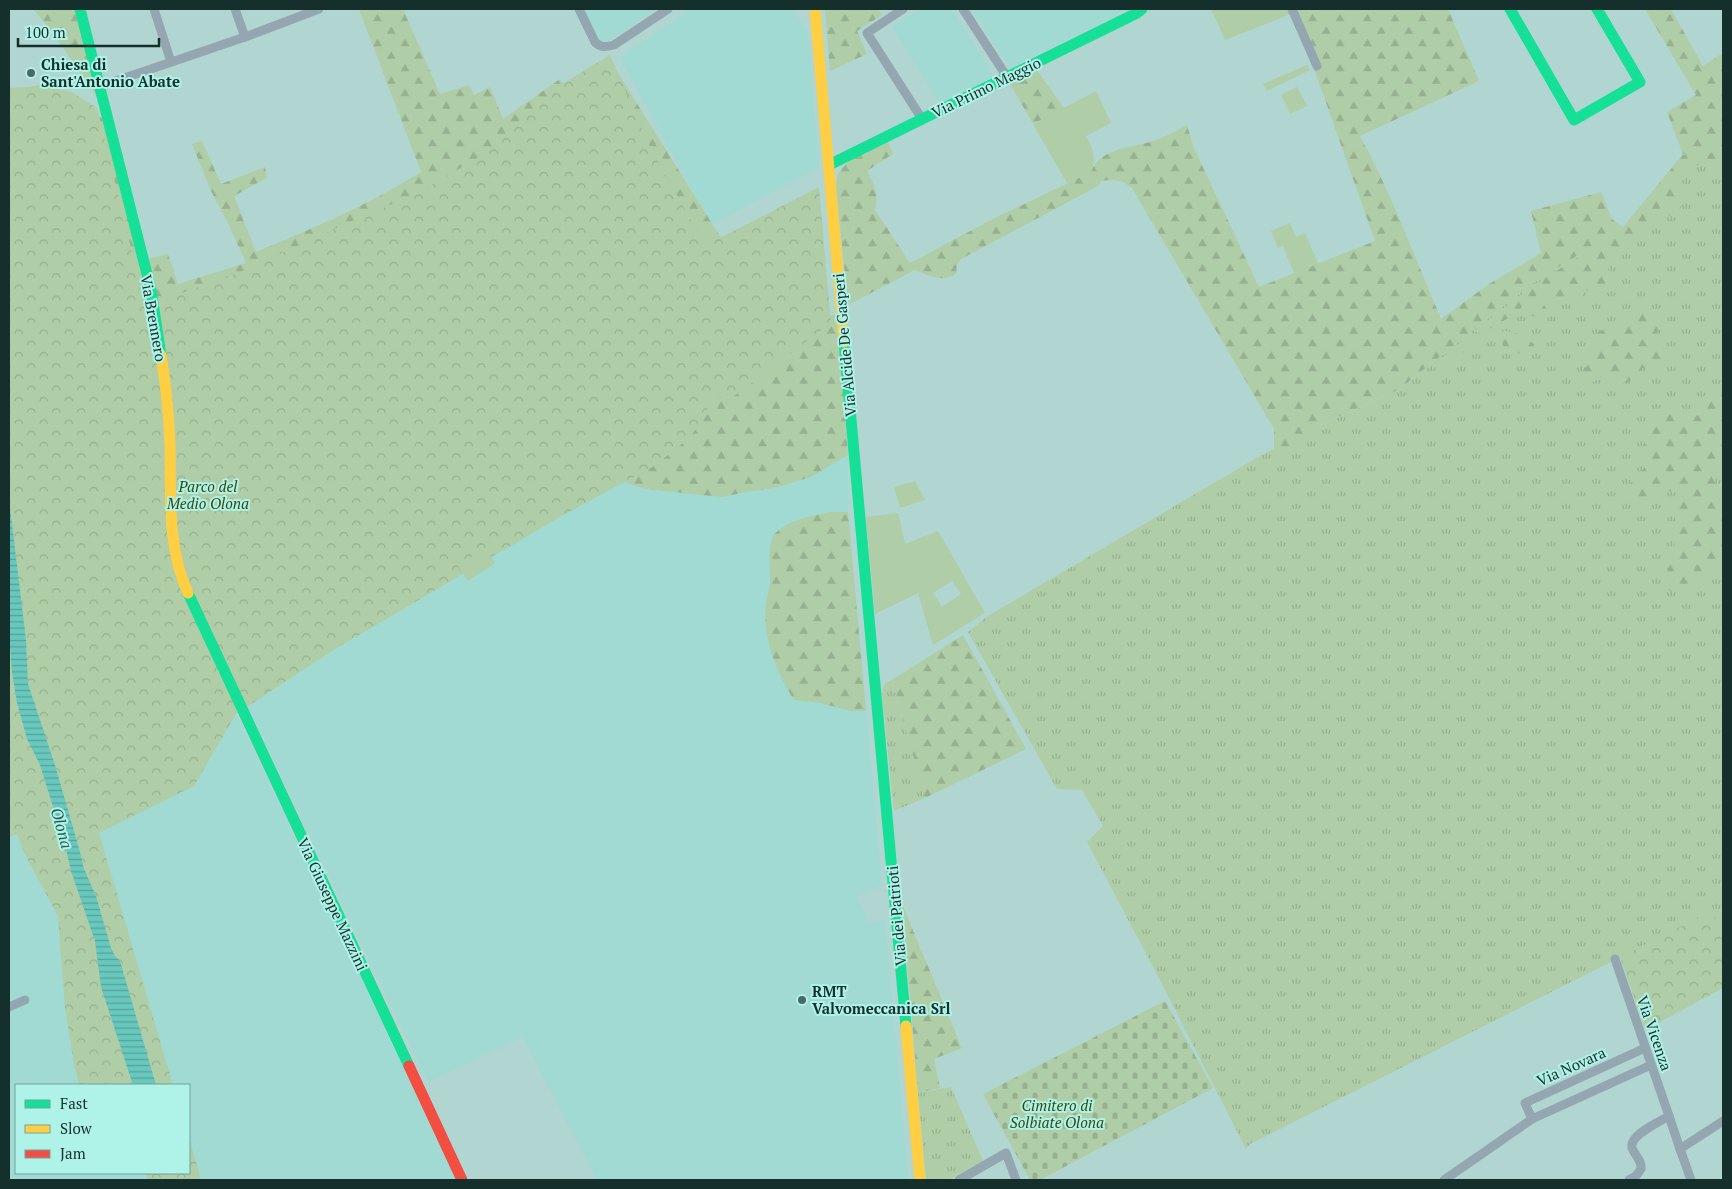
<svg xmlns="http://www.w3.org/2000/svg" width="1732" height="1189" viewBox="0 0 1732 1189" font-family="'PT Serif',serif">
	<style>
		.built { fill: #a0dad3 }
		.grass { fill: url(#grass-tufts) }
		.forest { fill: url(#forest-firs) }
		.cemetery { fill: url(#cemetery-stones) }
		.park { fill: url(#park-crowns) }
		.garden { fill: #afcda7; fill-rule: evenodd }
		.water { fill: url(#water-rules) }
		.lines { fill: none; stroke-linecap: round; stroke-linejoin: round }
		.street { stroke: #94a7b1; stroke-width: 9 }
		.fast { stroke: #16e098; stroke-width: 11 }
		.slow { stroke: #ffcf43; stroke-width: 11 }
		.jam { stroke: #f24e42; stroke-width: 11 }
		.poi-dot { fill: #4b6965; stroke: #aff2e8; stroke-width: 2 }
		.labels { text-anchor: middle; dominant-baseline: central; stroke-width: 4; stroke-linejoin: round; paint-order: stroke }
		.poi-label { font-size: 15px; font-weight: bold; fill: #142f2c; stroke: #aff2e8; text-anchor: start }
		.street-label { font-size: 15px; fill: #142f2c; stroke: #aff2e8 }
		.park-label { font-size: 15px; font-style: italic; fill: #37490e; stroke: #aff2e8 }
		.water-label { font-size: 16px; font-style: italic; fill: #265953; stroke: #aff2e8 }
	</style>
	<defs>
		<pattern id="grass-tufts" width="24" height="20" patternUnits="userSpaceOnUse" patternTransform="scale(1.25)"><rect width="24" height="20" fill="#afcda7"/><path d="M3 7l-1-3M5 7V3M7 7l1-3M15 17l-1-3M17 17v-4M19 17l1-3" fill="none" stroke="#96b090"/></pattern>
		<pattern id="forest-firs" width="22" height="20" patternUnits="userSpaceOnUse" patternTransform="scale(1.25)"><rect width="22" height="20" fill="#afcda7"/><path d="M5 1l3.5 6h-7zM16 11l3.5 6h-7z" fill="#96b090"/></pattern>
		<pattern id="cemetery-stones" width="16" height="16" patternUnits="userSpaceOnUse" patternTransform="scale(1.25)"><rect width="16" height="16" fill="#afcda7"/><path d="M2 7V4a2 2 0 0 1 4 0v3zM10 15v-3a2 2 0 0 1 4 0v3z" fill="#96b090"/></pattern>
		<pattern id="park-crowns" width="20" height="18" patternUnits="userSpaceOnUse" patternTransform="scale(1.25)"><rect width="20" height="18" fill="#afcda7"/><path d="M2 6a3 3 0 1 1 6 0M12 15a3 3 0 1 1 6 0" fill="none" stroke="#96b090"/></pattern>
		<pattern id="water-rules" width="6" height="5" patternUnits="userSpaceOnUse" patternTransform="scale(1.25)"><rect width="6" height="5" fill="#68c8bd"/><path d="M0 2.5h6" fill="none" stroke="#54a39a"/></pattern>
	</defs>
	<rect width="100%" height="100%" fill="#b1d5d0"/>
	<g class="built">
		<polygon points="584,9 657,9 611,39 606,41 598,38"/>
		<polygon points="691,9 792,9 808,32 819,167 711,225 620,57"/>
		<polygon points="920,9 952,9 994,77 940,103 892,27"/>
		<polygon points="972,9 1130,9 1010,68"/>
		<polygon points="838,312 848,455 848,512 882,885 856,897 869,922 885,920 908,1176 907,1180 597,1180 523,1037 428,1082 209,625 319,644"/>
		<polygon points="174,585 323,897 457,1180 198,1180 189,1149 189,1085 170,1085 46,686"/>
		<polygon points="16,833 23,851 58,916 63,979 74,1064 79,1085 16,1085 16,1173 144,1173 149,1180 9,1180 9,837"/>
	</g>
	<g class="grass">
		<polygon points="1723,150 1723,934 1712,911 1250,1144 1246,1149 1159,978 1087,842 1103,826 1082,790 1057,789 968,632 988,616 1258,457 1299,435 1398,390 1530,285 1623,227 1683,154"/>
		<path d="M 892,680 L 925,798 L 894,811 L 882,695 C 883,687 884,682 892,680 Z"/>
		<polygon points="951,1087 983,1161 949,1180 926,1180 918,1093"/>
	</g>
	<g class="forest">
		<polygon points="33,9 80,9 107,112 51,30"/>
		<path d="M 359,9 L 403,9 L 440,94 L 469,85 L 474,95 L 490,87 L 503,119 L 560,79 L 563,84 L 596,63 L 613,65 L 786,342 L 838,312 L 848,455 L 811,477 L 775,488 L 746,492 L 722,497 L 645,489 L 608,476 L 460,189 L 159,335 L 9,102 L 13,90 L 49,83 L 108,122 L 144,260 L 168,254 L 178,284 L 246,263 L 225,217 L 211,191 L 192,144 L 202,141 L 221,184 L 265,167 L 267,178 L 234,196 L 256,252 C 314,228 368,205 421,172 Z"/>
		<polygon points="825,9 878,9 882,15 857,31 867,54 830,71"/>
		<path d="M 1293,9 L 1448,9 L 1479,81 L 1360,136 C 1392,195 1415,258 1441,319 L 1489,284 L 1541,253 L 1531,211 L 1601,192 L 1612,219 L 1623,227 L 1530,285 L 1398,390 L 1320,425 L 1317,432 L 1283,450 L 1277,451 L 1274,448 L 1274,429 L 1132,188 C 1122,180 1114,179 1102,181 L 1098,186 L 961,259 L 957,265 L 956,274 C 940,283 931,276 915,270 L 848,305 L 836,186 L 838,174 L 849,160 L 887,140 L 893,154 L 867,171 C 874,184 879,195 875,210 L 910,263 L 993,219 L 1091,172 C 1100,146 1137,148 1159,139 C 1169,135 1178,130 1187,125 L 1194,148 L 1259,287 L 1375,241 Z"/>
		<polygon points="1645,9 1671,9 1703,66 1723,53 1723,150 1683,154 1667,112 1696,95"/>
		<polygon points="1036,69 1064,108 1033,124 1009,82"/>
		<path d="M 1723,152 L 1723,161 C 1710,163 1675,165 1676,184 C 1677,192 1682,199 1681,208 L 1613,252 L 1607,265 C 1615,287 1600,285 1584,292 L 1581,298 L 1576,300 C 1563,297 1552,302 1540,294 L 1537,295 L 1535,298 L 1545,306 L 1547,312 L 1544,317 C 1533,319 1529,315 1525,306 L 1523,305 L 1517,313 L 1484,332 L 1479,333 L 1474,331 L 1531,287 L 1623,229 L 1683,155 Z"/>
		<path d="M 1639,312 L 1648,316 L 1657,316 L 1661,324 L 1661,327 L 1656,335 L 1666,349 L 1666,354 L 1661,360 L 1642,369 L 1627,383 L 1620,384 L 1612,377 L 1605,375 L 1585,386 L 1583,386 L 1584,370 L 1591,360 L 1592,350 L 1596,334 C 1604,328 1610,327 1618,323 C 1626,320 1630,313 1639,312 Z"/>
		<path d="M 1503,331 C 1513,330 1527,337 1534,344 L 1534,348 C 1530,352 1528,352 1522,353 C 1506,356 1502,350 1501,334 Z"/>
		<polygon points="1468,336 1464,352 1458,357 1436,363"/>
		<path d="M 1715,391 L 1723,391 L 1723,468 L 1716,472 C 1713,483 1716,490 1723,499 L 1723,563 C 1693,571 1709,597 1665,590 L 1662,580 L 1666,574 L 1675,554 L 1674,536 L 1676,530 L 1675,519 L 1675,513 L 1680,504 L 1678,493 C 1662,487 1648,498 1632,501 L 1630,498 L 1630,484 C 1639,474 1652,464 1647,449 C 1645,443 1642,440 1642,433 C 1648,429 1654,427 1659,423 C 1664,420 1664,414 1671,413 C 1690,409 1708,430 1710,394 Z"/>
		<path d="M 830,512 L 848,512 L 866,711 L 851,711 L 820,703 L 794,700 C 776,671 762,637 766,602 C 767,596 769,590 770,584 C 771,569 766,547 774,535 C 784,521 815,515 830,512 Z"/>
		<polygon points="963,635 1026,749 925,798 892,680"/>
		<polygon points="902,904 962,1048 934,1059 940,1088 918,1093"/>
	</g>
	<polygon class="cemetery" points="1165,1001 1213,1088 1040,1180 1030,1180 983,1094"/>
	<g class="park">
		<polygon points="610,55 651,149 702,240 724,236 819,187 831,323 730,399 713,396 702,421 690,437 656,465 565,514 332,651 236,714 194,786 99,833 173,1085 79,1085 74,1064 65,1008 58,916 23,851 17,834 9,837 9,88 46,86 71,92 97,108 145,306 238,273 345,224 418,193 479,157 564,84"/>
		<polygon points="1712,911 1723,934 1723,988 1645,1030 1620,957"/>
		<polygon points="189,1137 201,1180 149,1180 144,1173 189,1173"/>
	</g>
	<g class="garden">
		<polygon points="1211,9 1289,9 1291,14 1225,40"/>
		<polygon points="1307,65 1310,70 1267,91 1263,84"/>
		<polygon points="1297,87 1307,106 1290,114 1281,95"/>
		<path d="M 1096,91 L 1111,123 L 1086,136 C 1093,152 1097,155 1091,172 L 1067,183 L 1033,124 Z"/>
		<polygon points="1290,223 1296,237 1305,233 1318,264 1294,273 1283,246 1278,248 1271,231"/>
		<polygon points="915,481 925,500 900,508 894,487"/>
		<path d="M 898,513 L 905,544 L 938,531 L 985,613 L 933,645 L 918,593 L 875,614 L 866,517 ZM 952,581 L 961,594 L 942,607 L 933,593 Z"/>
		<polygon points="485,548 495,563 468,581 458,566"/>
	</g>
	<polygon class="water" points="9,499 26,640 28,684 55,765 80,852 84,869 96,896 111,948 115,956 120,961 156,1085 133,1085 101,987 95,941 71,871 65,845 40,765 27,739 17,703 12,672 9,633"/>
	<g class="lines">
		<g class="street">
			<polyline points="154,9 171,62"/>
			<polyline points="235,9 245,37"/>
			<path d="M 579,9 L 595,42 C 601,48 606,47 614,45 L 668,9"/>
			<polyline points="903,9 867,33 922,119"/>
			<polyline points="963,9 1007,77"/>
			<polyline points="1292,9 1317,66"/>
			<polyline points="101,86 245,37 319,9"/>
			<polyline points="1615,959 1669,1116"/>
			<polyline points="9,1007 25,1000"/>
			<polyline points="1532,1119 1525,1103 1645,1048"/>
			<polyline points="1680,1149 1691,1180"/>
			<polyline points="959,1180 1006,1153 1016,1180"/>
			<polyline points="1444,1180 1532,1119 1651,1065"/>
			<path d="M 1629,1180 L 1636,1176 L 1641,1169 C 1642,1160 1635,1156 1632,1148 C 1629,1135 1659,1122 1669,1116 L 1680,1149 L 1723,1121"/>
		</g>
		<g class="fast">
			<polyline points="80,9 151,290 161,355"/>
			<polyline points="1510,9 1574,120 1640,82 1597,9"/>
			<polyline points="829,165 1137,13 1142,9"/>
			<polyline points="844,342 906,1026"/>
			<polyline points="188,593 409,1066"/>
		</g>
		<g class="slow">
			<polyline points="815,9 844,342"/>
			<path d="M 161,355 C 166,385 169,416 170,446 C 171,495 167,548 188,593"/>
			<polyline points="906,1026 920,1180"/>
		</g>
		<polyline class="jam" points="409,1066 462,1180"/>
	</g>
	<g class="poi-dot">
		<circle cx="31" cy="73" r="5"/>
		<circle cx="802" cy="1000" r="5"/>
	</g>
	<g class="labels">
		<g class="poi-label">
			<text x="41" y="64">Chiesa di<tspan x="41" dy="17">Sant'Antonio Abate</tspan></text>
			<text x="812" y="991">RMT<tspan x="812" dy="17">Valvomeccanica Srl</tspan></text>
		</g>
		<g class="street-label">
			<text transform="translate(986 87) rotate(-26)">Via Primo Maggio</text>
			<text transform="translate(154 318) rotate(80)">Via Brennero</text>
			<text transform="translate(844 345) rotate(-95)">Via Alcide De Gasperi</text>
			<text transform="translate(333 904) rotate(65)">Via Giuseppe Mazzini</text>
			<text transform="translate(896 916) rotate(-95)">Via dei Patrioti</text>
			<text transform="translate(1655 1033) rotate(71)">Via Vicenza</text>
			<text transform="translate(1571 1066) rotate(-24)">Via Novara</text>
		</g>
		<g class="park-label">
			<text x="208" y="486">Parco del<tspan x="208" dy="17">Medio Olona</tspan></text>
			<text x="1057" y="1105">Cimitero di<tspan x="1057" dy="17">Solbiate Olona</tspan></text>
		</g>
		<g class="water-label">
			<text transform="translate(62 828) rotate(74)">Olona</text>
		</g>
	</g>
	<rect width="1732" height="1189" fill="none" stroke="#142f2c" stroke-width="20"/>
	<rect x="15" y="1084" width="175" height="90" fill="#aff2e8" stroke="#71a49d"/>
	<rect x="25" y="1100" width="25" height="8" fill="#16e098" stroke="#71a49d"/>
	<text x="60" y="1109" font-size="15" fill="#142f2c">Fast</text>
	<rect x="25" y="1125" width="25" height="8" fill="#ffcf43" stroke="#71a49d"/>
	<text x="60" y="1134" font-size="15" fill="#142f2c">Slow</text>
	<rect x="25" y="1150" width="25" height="8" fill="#f24e42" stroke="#71a49d"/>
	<text x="60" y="1159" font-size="15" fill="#142f2c">Jam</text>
	<path d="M18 38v8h141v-8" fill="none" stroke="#142f2c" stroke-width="2.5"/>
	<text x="25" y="38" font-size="15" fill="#142f2c" stroke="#aff2e8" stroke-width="4" paint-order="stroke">100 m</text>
</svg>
